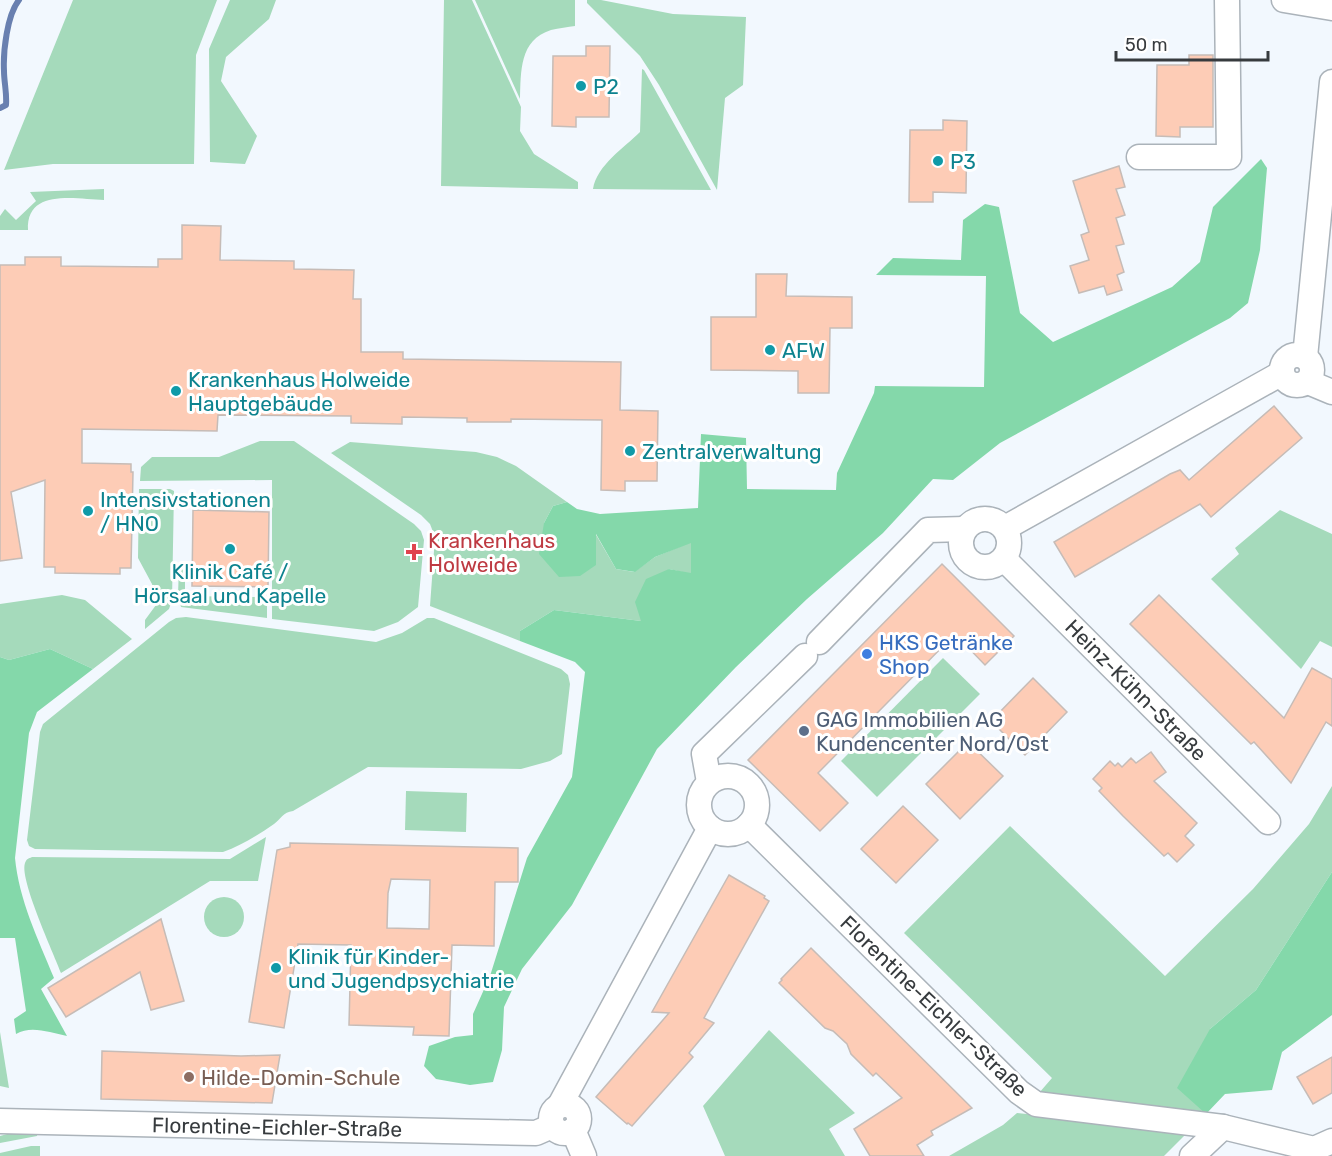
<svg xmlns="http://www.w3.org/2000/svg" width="1332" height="1156" viewBox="0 0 1332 1156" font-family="Rubik,sans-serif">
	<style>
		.green { fill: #a5dabb }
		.forest { fill: #84d8aa }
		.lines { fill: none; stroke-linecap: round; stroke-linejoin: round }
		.stream { stroke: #6980b0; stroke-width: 6 }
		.building { fill: #fdccb6; stroke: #c6bcb7; stroke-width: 1.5; fill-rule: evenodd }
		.street-casing { stroke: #abb3ba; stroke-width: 27 }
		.street { stroke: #fff; stroke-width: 24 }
		.culture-dot { fill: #0f9aa8; stroke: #fff; stroke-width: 2 }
		.health-dot { fill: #e0444e; stroke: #fff; stroke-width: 2 }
		.shop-dot { fill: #3f7fe0; stroke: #fff; stroke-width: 2 }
		.service-dot { fill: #5c6f8a; stroke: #fff; stroke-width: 2 }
		.education-dot { fill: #8d6e63; stroke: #fff; stroke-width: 2 }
		.labels { text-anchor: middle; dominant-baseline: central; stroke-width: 6; stroke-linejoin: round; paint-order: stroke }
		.culture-label { font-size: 21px; fill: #0d838f; stroke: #fff; text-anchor: start }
		.health-label { font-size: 21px; fill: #be3a42; stroke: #fff; text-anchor: start }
		.shop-label { font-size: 21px; fill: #366cbe; stroke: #fff; text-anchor: start }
		.street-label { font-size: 21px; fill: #373b3e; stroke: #fff }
		.service-label { font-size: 21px; fill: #4e5e75; stroke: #fff; text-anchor: start }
		.education-label { font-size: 21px; fill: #785e54; stroke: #fff; text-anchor: start }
	</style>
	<rect width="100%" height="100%" fill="#f2f8fe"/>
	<g class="green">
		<polygon points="73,0 217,0 196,55 194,164 53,164 4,170"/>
		<polygon points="230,0 276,0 269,19 226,57 221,81 257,136 245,164 210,162 209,49"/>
		<polygon points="444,0 472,0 521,107 520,131 534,154 578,182 578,189 441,186"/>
		<path d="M 475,0 L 575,0 L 575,26 C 568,27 559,28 551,30 C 519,40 521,72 520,99 Z"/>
		<polygon points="587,0 601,0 673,14 746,17 743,85 725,98 717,190 659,85 640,56 587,3"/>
		<path d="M 642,69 L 644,70 L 711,190 L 593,189 C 597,165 624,148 640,132 Z"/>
		<path d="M 104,189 L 104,200 C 76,199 26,188 28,230 L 0,230 L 0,216 L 5,209 L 16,220 L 36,201 L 30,192 Z"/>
		<polygon points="260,441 294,441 414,524 421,531 424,540 418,607 398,622 374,631 272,619 272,480 140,481 141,467 152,457 219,457"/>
		<polygon points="350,442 476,452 497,457 516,466 567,502 553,506 544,523 595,533 616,569 634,572 655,557 691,542 691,574 669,569 641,621 554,610 520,631 520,641 430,606 435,537 430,524 421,515 331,453"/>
		<polygon points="139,489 170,489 174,491 172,600 169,609 145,629 145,620 156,605 152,584 138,558"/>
		<polygon points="1280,510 1332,534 1332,647 1320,641 1301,669 1211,579 1239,554 1235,548"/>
		<polygon points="179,566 185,566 185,596 265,597 267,599 267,618 181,607 178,595"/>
		<polygon points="62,595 85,600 132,639 93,669 50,649 9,660 0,657 0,604"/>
		<path d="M 186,617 L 376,642 L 402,633 L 427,618 L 434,618 L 561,669 L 568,675 L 570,684 L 562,754 L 550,761 L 521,769 L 368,767 L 293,811 C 283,812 281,819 274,824 C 258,835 241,846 223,852 L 35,849 L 29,846 L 27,840 L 40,732 L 43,724 L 169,622 L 176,618 Z"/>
		<polygon points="943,658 980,694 877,797 841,761"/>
		<polygon points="1332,786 1332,872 1256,990 1210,1029 1206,1114 1039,1093 1052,1078 904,933 1010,826 1165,976 1253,889 1309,824"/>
		<polygon points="406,791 467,793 466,832 405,830"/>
		<path d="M 266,837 L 258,881 L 210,881 L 61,973 C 54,954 19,879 25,863 C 27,858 28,859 32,857 L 230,859 Z"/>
		<circle cx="224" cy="917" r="20"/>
		<polygon points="769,1030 855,1113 829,1129 845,1156 725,1156 703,1106"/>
		<polygon points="0,1032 9,1088 0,1086"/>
		<polygon points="1017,1113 1189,1131 1164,1156 949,1156 1003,1125"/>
		<polygon points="38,1129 37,1136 0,1143 0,1136 18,1131"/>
		<polygon points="31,1146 40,1146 40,1156 0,1156 0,1153"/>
	</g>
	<g class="forest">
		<polygon points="1261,159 1267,168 1260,250 1248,303 1230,318 1000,443 953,480 933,479 883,533 807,599 736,667 657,749 572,905 522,969 504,1007 502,1050 493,1082 470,1085 436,1079 424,1066 429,1046 455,1037 473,1035 473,1014 490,976 527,858 572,777 585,672 575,662 520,641 520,631 554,610 641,621 635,602 646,579 669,569 691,573 691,543 655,557 635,572 616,569 596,534 596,565 580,576 559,577 539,554 544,523 553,506 567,502 577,509 600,514 698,508 701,434 746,438 747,489 836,490 837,473 874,393 875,386 984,387 986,276 876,275 893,258 961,260 963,220 985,204 999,207 1020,313 1053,342 1172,287 1200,262 1213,207"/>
		<path d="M 50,649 L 93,669 L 37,712 L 29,733 L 15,858 C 19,900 38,939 54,978 L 41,989 L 67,1036 C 50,1033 32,1025 16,1034 L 14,1019 L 26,1011 L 15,938 L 0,938 L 0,657 L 9,660 Z"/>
		<polygon points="1332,872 1332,1015 1282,1052 1272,1090 1225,1094 1206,1114 1177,1088 1210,1029 1256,990"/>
	</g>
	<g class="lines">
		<path class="stream" d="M 0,108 L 6,105 C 7,93 4,82 4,71 C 3,52 7,15 19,0"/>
	</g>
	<g class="building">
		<polygon points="586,46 610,46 609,117 576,117 576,127 552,126 553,56 586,56"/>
		<polygon points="1189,55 1213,55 1213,127 1180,127 1180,137 1156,136 1157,65 1189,65"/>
		<polygon points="943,120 967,121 966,193 933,192 933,202 909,202 910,130 943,130"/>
		<polygon points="1119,166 1125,187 1116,189 1125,215 1116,218 1124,244 1116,246 1124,272 1117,275 1122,290 1107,295 1104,286 1079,293 1070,266 1089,260 1081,235 1089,232 1073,181"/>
		<polygon points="182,225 221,226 220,260 294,261 294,269 354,270 353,299 361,299 361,352 403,352 403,359 621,362 620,410 658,411 657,481 625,481 625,491 601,490 602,420 511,419 511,422 467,422 467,418 402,417 402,424 351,423 351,416 218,415 217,431 82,429 82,463 131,464 131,472 133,472 131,568 120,568 120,574 55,573 55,567 44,567 45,480 11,492 22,558 0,561 0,265 25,265 25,257 61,257 61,266 158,267 158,259 182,259"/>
		<polygon points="756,274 787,274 786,296 852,297 852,328 830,328 829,393 798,393 798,371 711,370 711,317 756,317"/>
		<polygon points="1274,406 1302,438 1211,517 1200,504 1075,577 1054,542 1170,474 1180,470 1189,480"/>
		<polygon points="193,510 269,512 268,587 192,586"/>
		<polygon points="942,564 1014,636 985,665 955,634 887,703 818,773 848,803 820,831 748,760"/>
		<polygon points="1159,595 1284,718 1312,668 1332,679 1332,726 1326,722 1291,783 1254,742 1251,744 1130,624"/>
		<polygon points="1033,678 1067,712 1025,755 991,721"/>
		<polygon points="968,742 1003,776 960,819 926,784"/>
		<polygon points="1151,752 1166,772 1154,781 1197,823 1185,836 1194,845 1177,862 1168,853 1164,856 1123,816 1099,791 1102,788 1093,779 1110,761 1115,766 1118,763 1122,767 1131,758 1136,763"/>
		<polygon points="903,806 938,840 896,883 861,849"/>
		<path d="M 290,843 L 518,848 L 518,882 L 495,882 L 494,946 L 452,945 L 449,1036 L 413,1035 L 414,1027 L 349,1025 L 351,945 L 298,944 L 284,1028 L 249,1022 L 277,850 L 290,847 ZM 391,879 L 430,880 L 429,929 L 387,928 L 388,893 Z"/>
		<polygon points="729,875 765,896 764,898 769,901 704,1018 714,1023 689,1053 693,1057 632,1126 628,1123 627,1124 596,1097 669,1013 652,1012"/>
		<polygon points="161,919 184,1001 151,1010 140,972 66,1017 48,988"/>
		<polygon points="811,948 972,1108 931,1131 933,1135 917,1145 924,1156 870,1156 854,1129 902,1098 876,1073 873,1076 851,1054 847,1044 833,1031 825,1028 779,983 782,980 781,979"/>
		<polygon points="102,1051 241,1056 280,1055 272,1103 101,1099"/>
		<polygon points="1332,1057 1332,1093 1313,1104 1297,1077"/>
	</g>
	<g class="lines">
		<g class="street-casing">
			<g id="street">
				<polyline points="1284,0 1332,8"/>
				<polyline points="1139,157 1229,157 1227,0"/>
				<circle cx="1297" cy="370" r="15"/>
				<polyline points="1305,357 1332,82"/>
				<polyline points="1308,382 1332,392"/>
				<circle cx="985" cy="543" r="24"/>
				<polyline points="1005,528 1282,373"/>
				<polyline points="1004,559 1268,822"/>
				<polyline points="819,642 928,530 965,529"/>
				<circle cx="728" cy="805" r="29"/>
				<polyline points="709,782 704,754 805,656"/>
				<polyline points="749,825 1019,1092 1036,1104 1223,1127 1314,1149 1332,1141"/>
				<circle cx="565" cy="1119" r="14"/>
				<polyline points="560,1105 710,828"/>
				<polyline points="0,1121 536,1133 552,1126"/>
				<polyline points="573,1130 584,1156"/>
				<polyline points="1192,1156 1223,1127"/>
			</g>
		</g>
		<use href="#street" class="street"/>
	</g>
	<g class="culture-dot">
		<circle cx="581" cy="86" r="6"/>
		<circle cx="938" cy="161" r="6"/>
		<circle cx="770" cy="350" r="6"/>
		<circle cx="176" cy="391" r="6"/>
		<circle cx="630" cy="451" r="6"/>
		<circle cx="88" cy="511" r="6"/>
		<circle cx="230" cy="549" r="6"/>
		<circle cx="276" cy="968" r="6"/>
	</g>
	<path class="health-dot" d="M411 543h6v6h6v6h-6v6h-6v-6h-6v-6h6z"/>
	<circle class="shop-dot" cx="867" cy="654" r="6"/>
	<circle class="service-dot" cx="804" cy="731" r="6"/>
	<circle class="education-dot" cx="189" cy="1077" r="6"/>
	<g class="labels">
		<g class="culture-label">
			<text x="593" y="86">P2</text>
			<text x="950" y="161">P3</text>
			<text x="782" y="350">AFW</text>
			<text x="188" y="379">Krankenhaus Holweide<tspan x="188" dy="24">Hauptgebäude</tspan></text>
			<text x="642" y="451">Zentralverwaltung</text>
			<text x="100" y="499">Intensivstationen<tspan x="100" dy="24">/ HNO</tspan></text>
			<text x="230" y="571" text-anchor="middle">Klinik Café /<tspan x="230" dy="24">Hörsaal und Kapelle</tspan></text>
			<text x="288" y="956">Klinik für Kinder-<tspan x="288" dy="24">und Jugendpsychiatrie</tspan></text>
		</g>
		<g class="health-label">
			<text x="428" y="540">Krankenhaus<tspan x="428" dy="24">Holweide</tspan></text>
		</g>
		<g class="shop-label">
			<text x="879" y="642">HKS Getränke<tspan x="879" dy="24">Shop</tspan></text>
		</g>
		<g class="street-label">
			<text transform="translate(1136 690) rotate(45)">Heinz-Kühn-Straße</text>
			<text transform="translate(934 1006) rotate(44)">Florentine-Eichler-Straße</text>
			<text transform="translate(277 1127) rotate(1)">Florentine-Eichler-Straße</text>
		</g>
		<g class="service-label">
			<text x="816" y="719">GAG Immobilien AG<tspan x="816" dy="24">Kundencenter Nord/Ost</tspan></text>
		</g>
		<g class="education-label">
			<text x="201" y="1077">Hilde-Domin-Schule</text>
		</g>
	</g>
	<path d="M1116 51v9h152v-9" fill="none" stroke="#373b3e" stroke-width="3"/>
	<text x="1125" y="51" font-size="18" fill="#373b3e" stroke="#ffffff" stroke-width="4.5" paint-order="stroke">50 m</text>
</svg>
